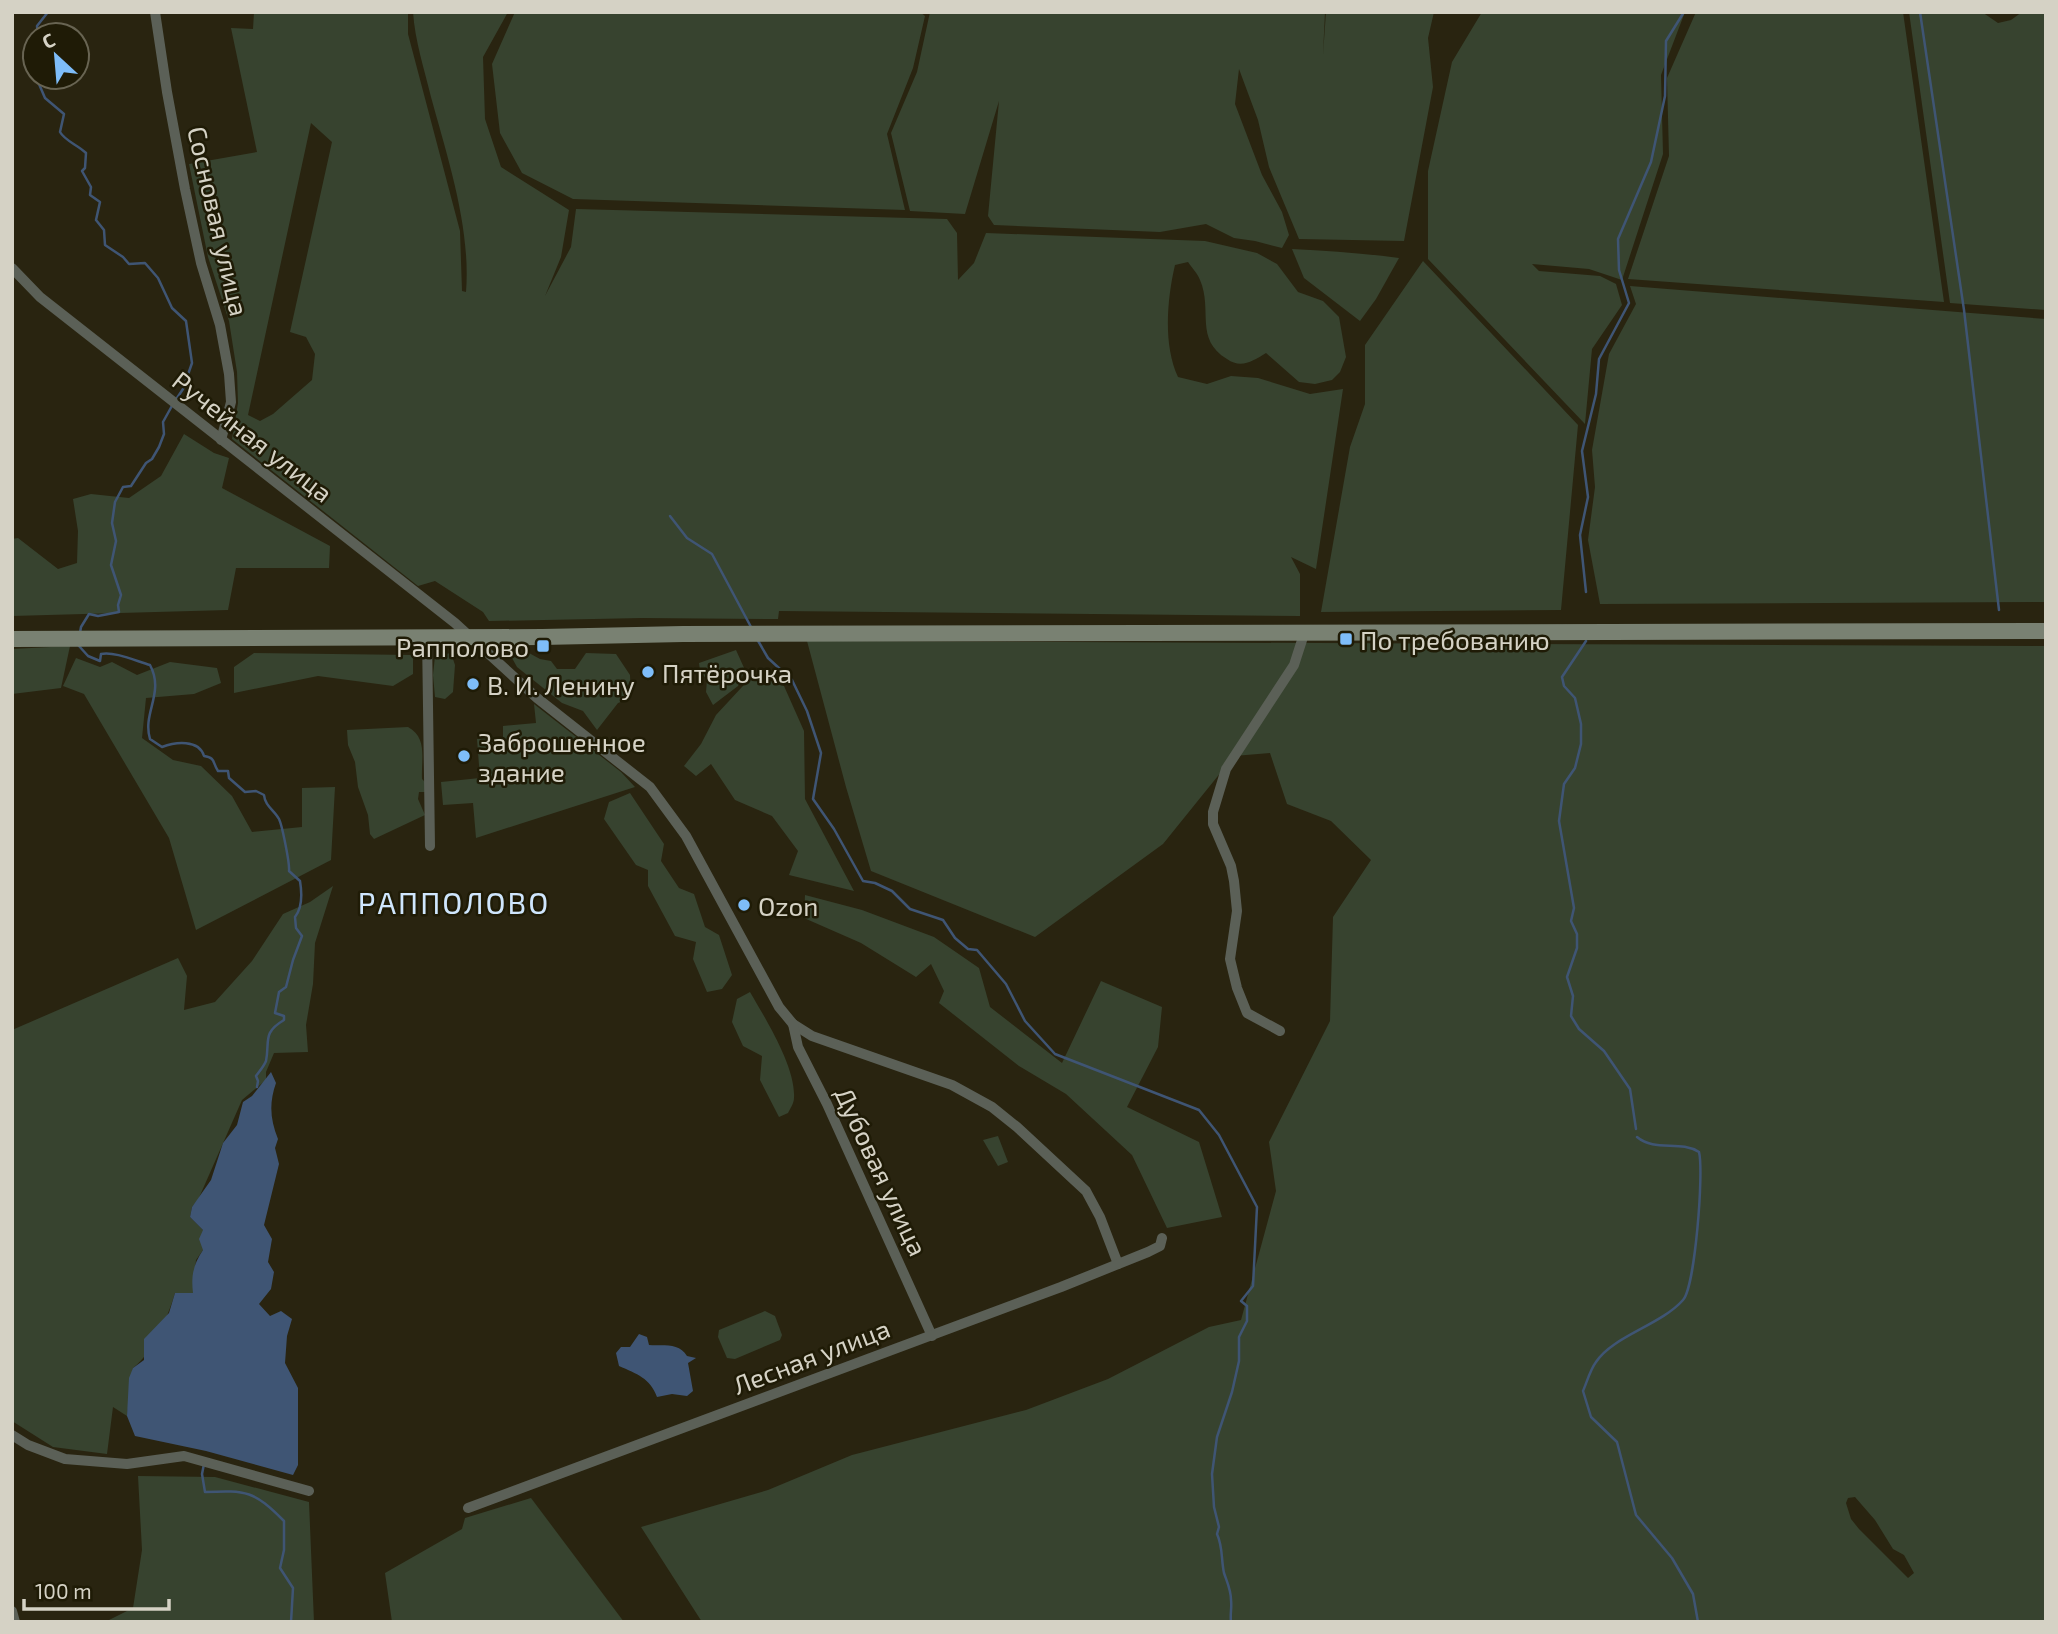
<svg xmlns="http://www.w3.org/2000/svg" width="2058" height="1634" viewBox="0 0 2058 1634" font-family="'Exo 2',sans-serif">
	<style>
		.green { fill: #37432f; fill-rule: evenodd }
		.water { fill: #3f5574 }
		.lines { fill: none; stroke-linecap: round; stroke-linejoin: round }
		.stream { stroke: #3f5574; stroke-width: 2.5 }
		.minor { stroke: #5b6057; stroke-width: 10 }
		.secondary { stroke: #798172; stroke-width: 16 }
		.poi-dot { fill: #7ebdf9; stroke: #1f1b06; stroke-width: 2.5 }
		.labels { text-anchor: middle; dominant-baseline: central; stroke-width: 5; stroke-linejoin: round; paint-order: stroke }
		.street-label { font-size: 26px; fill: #d5d2c5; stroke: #1f1b06 }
		.poi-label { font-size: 26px; fill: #d5d2c5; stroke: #1f1b06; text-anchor: start }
		.quarter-label { font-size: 30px; letter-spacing: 2px; fill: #cfe6fd; stroke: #1f1b06 }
	</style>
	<rect width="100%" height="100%" fill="#292410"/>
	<g class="green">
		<path d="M 254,12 L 408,12 L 408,34 L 460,231 L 462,291 L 466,292 C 471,228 448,159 431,97 C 424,68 415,41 413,12 L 508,12 L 483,57 L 485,119 L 501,167 L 569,210 L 561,257 L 545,296 L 571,247 L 576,209 L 947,219 L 957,233 L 958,280 L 974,263 L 986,233 L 1205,241 L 1257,253 L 1277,264 L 1298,292 L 1323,301 L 1339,317 L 1346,357 L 1340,372 L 1332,380 L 1315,384 L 1299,382 L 1266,353 C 1253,361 1241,369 1227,359 C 1194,339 1213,310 1200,280 C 1198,274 1192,268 1188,262 L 1175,265 C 1167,299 1163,345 1178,377 L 1207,384 L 1231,376 L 1258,378 L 1310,394 L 1343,389 L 1316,569 L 1291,557 L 1300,574 L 1300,616 L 779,611 L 778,619 L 642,618 L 489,621 L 483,612 L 435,581 L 418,586 L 232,439 L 238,403 L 237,372 L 229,321 L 208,257 L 189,164 L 257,152 L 231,28 L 253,29 ZM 311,123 L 332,142 L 290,332 L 306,337 L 315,354 L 312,380 L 273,414 L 260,421 L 248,415 Z"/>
		<polygon points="515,12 920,12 925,16 913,68 887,134 905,210 573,199 522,173 500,133 492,64"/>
		<polygon points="930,12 1325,12 1323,55 1326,12 1434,12 1428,38 1433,87 1404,241 1299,239 1269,167 1258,120 1239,69 1235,104 1262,175 1282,212 1289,235 1282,248 1255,241 1234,238 1206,224 1160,232 994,225 988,216 999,101 965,214 910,211 891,133 917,72"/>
		<polygon points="1482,12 1685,12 1661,75 1663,154 1622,280 1589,269 1532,264 1539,271 1600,276 1616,284 1622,305 1592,349 1585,424 1428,259 1428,171 1452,62"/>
		<polygon points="1696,12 1903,12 1944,302 1628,279 1669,156 1667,78"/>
		<polygon points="1909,12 1982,12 1998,23 2011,20 2022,12 2046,12 2046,310 1950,303"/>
		<path d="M 1292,249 C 1328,251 1363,253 1399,258 L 1376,299 L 1360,321 L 1304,278 Z"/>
		<polygon points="1423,261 1578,425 1561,610 1321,612 1350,447 1365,404 1365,345"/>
		<polygon points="1630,286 2046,319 2046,602 1600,604 1588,540 1595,487 1592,450 1609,354 1636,304"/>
		<polygon points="184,434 214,453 229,458 222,488 330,546 329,568 236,568 228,610 12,616 12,539 18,538 58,569 77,563 78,531 73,499 91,494 129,498 161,476"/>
		<path d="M 807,641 L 2046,646 L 2046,1622 L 702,1622 L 641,1527 L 768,1490 L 852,1455 L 1026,1410 L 1108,1379 L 1209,1327 L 1241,1320 L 1276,1191 L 1269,1142 L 1330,1021 L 1333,917 L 1371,860 L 1331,821 L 1287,804 L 1270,753 L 1234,756 L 1163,844 L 1035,937 L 871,871 L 846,787 ZM 1855,1497 L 1875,1520 L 1893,1549 L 1904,1555 L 1914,1573 L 1908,1578 L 1859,1529 L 1851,1519 L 1846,1503 L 1848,1498 Z"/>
		<polygon points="70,646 61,688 12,694 12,649"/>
		<polygon points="736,650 745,670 738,686 713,705 706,692 707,680 700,671 699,663"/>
		<polygon points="254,653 413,655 413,674 393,686 318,676 234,693 234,667"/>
		<polygon points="451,653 455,665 453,692 445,699 435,697 433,675 435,656"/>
		<polygon points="529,653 540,659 551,661 557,669 575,669 586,653 616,654 630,675 631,698 618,703 597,730 583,711 562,703 517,667 512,658"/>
		<polygon points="76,658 100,667 112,662 137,675 170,662 217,668 221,683 194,694 146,698 142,738 173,760 201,766 232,796 252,832 302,827 302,788 335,787 331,860 196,930 169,838 84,694 63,686"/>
		<polygon points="754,674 784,686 804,731 805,799 854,891 789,875 798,851 772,816 735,800 711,764 696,776 684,766 701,744 716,715"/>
		<polygon points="534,704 621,772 635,787 476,838 473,803 443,805 441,782 480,778 477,739 503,737 503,726 536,723"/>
		<path d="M 408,727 C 428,738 421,759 422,779 L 425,782 L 425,792 L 419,792 L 418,799 L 425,815 L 374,839 L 370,834 L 368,815 L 358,787 L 355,762 L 348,745 L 347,730 Z"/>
		<polygon points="630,793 664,844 661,861 679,888 694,894 705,927 719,935 732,975 722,989 707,992 693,959 696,942 675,936 648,886 648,870 636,865 604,819 609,802"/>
		<path d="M 333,886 L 315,943 L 313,984 L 306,1025 L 308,1052 L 274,1053 L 266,1072 L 266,1080 L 242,1100 L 198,1200 L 192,1207 L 190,1217 L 203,1230 L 203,1250 L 196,1260 L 193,1293 L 175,1293 C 167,1319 154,1351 133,1368 L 127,1416 L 113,1407 L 107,1454 L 53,1447 L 12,1421 L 12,1030 L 178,958 L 187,976 L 184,1010 L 215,1002 L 252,961 L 283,914 L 310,902 Z"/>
		<polygon points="805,895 862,910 934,937 979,968 990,1007 1062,1063 1101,981 1162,1007 1158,1047 1127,1107 1199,1142 1222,1217 1167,1228 1132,1155 1066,1094 1019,1066 939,1003 944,991 931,964 916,977 861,943 804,918"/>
		<path d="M 750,992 C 765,1018 796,1067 794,1098 C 794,1103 790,1109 788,1113 L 779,1117 L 760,1080 L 762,1056 L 743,1046 L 732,1022 L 737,999 Z"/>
		<polygon points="998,1136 1008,1162 998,1166 983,1140"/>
		<polygon points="765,1311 775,1316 782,1335 780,1340 735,1359 727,1358 718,1337 719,1330"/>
		<polygon points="138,1476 215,1477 309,1502 314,1622 105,1622 133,1608 142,1550"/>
		<polygon points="531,1498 624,1622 392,1622 385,1573 462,1529 465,1518"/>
	</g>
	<g class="water">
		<path d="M 271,1072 L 276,1083 C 269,1103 270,1119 278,1139 L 275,1148 L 279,1164 L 264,1225 L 272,1239 L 268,1262 L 274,1272 L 271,1289 L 259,1304 L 270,1316 L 281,1311 L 292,1319 L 287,1336 L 285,1363 L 298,1388 L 298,1465 L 293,1475 L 206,1451 L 135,1436 L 127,1416 L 129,1378 L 133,1368 L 144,1360 L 144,1339 L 169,1313 L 175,1293 L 193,1293 C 191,1276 193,1265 203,1250 L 199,1239 L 203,1230 L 190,1217 L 192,1207 L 211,1180 L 223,1143 L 237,1125 L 243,1102 L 252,1096 Z"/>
		<path d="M 639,1334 L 647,1337 L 649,1345 C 663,1346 679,1342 687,1356 L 696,1358 L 688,1363 L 693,1391 L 687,1396 L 672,1394 L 657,1397 C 650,1378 637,1374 619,1366 L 616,1353 L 621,1347 L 630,1347 Z"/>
	</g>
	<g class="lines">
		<g class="stream">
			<polyline points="1920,12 1964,310 1999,610"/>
			<polyline points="38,35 37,26 48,12"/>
			<path d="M 36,77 L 45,98 L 64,114 L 60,132 C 65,141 78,145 86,153 L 85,168 L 82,171 L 91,187 L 90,195 L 100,202 L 96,220 L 104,230 L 105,245 L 123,257 L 129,264 L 145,263 L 158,278 L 172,308 L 186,321 L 192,363 L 183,389 L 177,398"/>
			<polyline points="670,516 687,538 712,554 751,627"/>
			<polyline points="1586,592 1580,535 1588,497 1582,451 1596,394 1599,359 1629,303 1619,270 1618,239 1651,162 1665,96 1666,41 1684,12"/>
			<polyline points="80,633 81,627 89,614 98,616 119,612 118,605 121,595 111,565 116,541 112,523 115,502 123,487 131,486 146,463 152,459 159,447 164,434 163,422 173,404"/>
			<path d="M 757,639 L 768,658 L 792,680 L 807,711 L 821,753 L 813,799 L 834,829 L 863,881 L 875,883 L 892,891 L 910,909 L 943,920 L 955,938 L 968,949 L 977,950 L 1006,984 L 1025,1021 L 1055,1054 L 1199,1110 L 1219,1135 L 1257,1207 L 1253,1286 L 1241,1301 L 1247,1306 L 1247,1321 L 1239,1337 L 1239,1361 L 1232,1392 L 1217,1437 L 1212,1474 L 1214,1507 L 1219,1527 L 1217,1534 C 1223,1547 1221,1559 1224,1573 C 1227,1582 1231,1590 1231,1600 C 1232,1608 1230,1613 1231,1622"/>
			<polyline points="1586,641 1562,677 1564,686 1575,698 1581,724 1581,744 1575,768 1564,784 1559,821 1574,908 1571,921 1577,934 1577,948 1567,977 1573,996 1571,1016 1579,1029 1604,1051 1630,1089 1636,1129"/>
			<path d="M 79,646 L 88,656 L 100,661 L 101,654 C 114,651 136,661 150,665 C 165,693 142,713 150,739 L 162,747 C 175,742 199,739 204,756 C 216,758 212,762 218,771 L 228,771 L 229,778 L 245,792 L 256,791 L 264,795 C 265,806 274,810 279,819 C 282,825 290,864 289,871 L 300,881 C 302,893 303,907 295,917 L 296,928 L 302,936 L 293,960 L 286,987 L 279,992 L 275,1013 L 284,1016 L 284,1020 C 262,1033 270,1041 266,1061 C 264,1066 259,1072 256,1076 L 258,1081 L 257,1087"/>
			<path d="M 1637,1137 C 1655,1152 1680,1140 1699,1152 C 1704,1172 1695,1287 1683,1300 C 1661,1325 1613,1336 1596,1362 C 1590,1370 1587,1382 1583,1391 L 1591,1417 L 1617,1442 L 1636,1515 L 1672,1558 L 1693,1594 L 1698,1622"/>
			<path d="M 204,1464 L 202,1474 L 205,1492 C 247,1490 254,1491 284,1521 L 284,1550 L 280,1568 L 293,1588 L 291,1622"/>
		</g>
		<g class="minor">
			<polyline points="155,12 167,92 185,189 201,263 220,325 229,374 231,402 221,440"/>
			<polyline points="12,268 40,297 455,623 537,698 650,787 686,836 779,1007 793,1024 812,1036 952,1085 992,1107 1017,1127 1086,1191 1100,1217 1118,1264"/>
			<polyline points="427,636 430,846"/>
			<polyline points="793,1024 798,1047 827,1104 932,1336"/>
			<polyline points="1280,1031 1247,1013 1237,988 1230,959 1237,911 1234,881 1231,866 1213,824 1213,812 1226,769 1294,665 1304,634"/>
			<polyline points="12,1435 28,1445 65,1459 127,1464 184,1456 309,1491"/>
			<polyline points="468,1508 1061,1287 1148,1252 1160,1246 1162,1238"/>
			<polyline points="12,1611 15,1622"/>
		</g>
		<polyline class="secondary" points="12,639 542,637 683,634 2046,631"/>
	</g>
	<g class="poi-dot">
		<rect x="1339" y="632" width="14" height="14" rx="3.5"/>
		<rect x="536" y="639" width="14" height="14" rx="3.5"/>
		<circle cx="648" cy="672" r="7"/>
		<circle cx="473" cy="684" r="7"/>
		<circle cx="464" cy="756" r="7"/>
		<circle cx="744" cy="905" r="7"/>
	</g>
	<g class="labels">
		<g class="street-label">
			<text transform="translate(219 221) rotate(77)">Сосновая улица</text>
			<text transform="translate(253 436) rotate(38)">Ручейная улица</text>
			<text transform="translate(882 1171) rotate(65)">Дубовая улица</text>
			<text transform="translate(811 1356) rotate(-21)">Лесная улица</text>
		</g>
		<g class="poi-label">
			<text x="1360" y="639">По требованию</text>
			<text x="529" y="646" text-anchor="end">Рапполово</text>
			<text x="662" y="672">Пятёрочка</text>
			<text x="487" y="684">В. И. Ленину</text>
			<text x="478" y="741">Заброшенное<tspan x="478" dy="30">здание</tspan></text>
			<text x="758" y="905">Ozon</text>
		</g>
		<g class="quarter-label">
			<text x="454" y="902">РАППОЛОВО</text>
		</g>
	</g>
	<rect width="2058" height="1634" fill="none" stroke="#d5d2c5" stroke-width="28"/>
	<g transform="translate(56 56) rotate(334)"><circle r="33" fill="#1f1b06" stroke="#686452" stroke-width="2"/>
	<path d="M0-5L12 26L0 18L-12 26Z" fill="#7ebdf9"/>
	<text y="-10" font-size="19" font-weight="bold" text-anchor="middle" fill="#d5d2c5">С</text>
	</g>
	<path d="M24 1599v10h145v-10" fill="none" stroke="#d5d2c5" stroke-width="3.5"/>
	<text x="35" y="1599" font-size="21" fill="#d5d2c5" stroke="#1f1b06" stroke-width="5" paint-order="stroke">100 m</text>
</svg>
